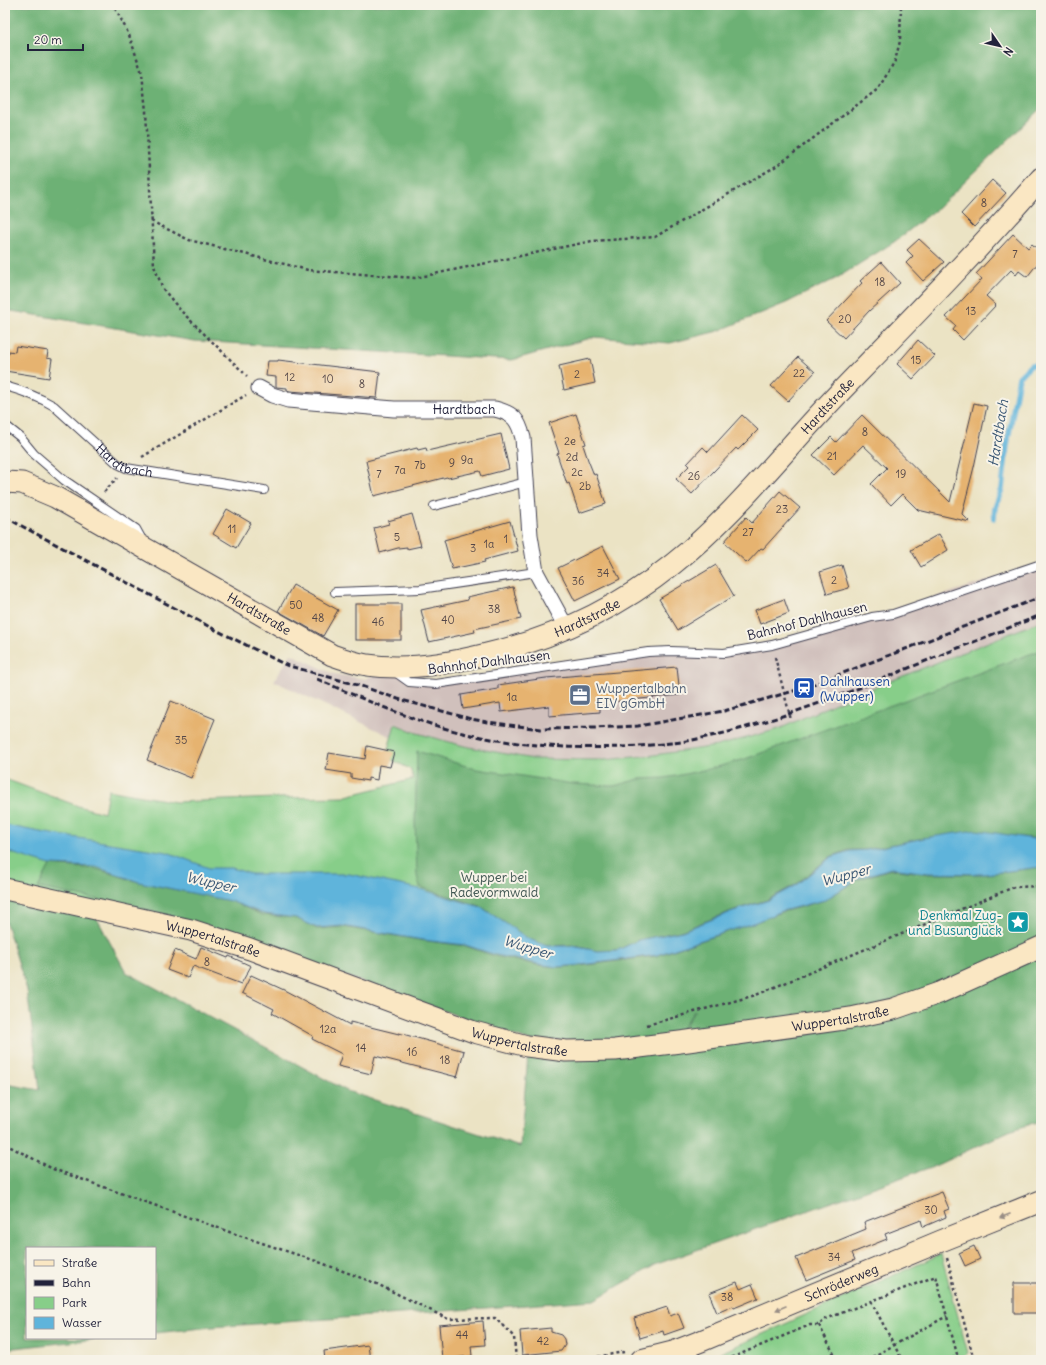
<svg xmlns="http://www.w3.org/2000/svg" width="1046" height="1365" viewBox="0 0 1046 1365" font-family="Delius,sans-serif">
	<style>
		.industrial { fill: #d0c0bc }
		.green { fill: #87ce89; stroke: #547862 }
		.forest { fill: #6db175; stroke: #486a58 }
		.water { fill: #5fb4db; stroke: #406b8b }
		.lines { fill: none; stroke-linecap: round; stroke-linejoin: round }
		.stream { stroke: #5fb4db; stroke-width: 5.5 }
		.building { fill: #e6b36f }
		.lane-casing { stroke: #403f50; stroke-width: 10 }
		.street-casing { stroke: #403f50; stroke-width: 17 }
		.secondary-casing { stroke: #403f50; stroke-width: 23 }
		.path { stroke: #403f50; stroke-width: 2.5; stroke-dasharray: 3 3; stroke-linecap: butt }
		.lane { stroke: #fff; stroke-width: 8 }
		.street { stroke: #fff; stroke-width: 15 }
		.secondary { stroke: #fae7c3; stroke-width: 21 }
		.rail { stroke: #22223b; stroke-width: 3; stroke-dasharray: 6 3; stroke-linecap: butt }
		.oneway { fill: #998e86 }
		.labels { text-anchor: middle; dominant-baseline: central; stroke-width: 4; stroke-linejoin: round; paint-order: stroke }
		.number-label { font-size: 11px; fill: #534648 }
		.street-label { font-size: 13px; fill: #22223b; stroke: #f7f3e8 }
		.transit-label { font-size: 13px; fill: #164399; stroke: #f7f3e8; text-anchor: start }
		.service-label { font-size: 13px; fill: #4e5e75; stroke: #f7f3e8; text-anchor: start }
		.park-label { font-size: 13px; fill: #405652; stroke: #f7f3e8 }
		.culture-label { font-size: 13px; fill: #0d838f; stroke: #f7f3e8; text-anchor: end }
		.water-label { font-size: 14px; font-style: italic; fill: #375573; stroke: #f7f3e8 }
	</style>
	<rect width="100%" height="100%" fill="#f7f3e8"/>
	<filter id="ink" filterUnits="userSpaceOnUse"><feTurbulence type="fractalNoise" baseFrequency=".025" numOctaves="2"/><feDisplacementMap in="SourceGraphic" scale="8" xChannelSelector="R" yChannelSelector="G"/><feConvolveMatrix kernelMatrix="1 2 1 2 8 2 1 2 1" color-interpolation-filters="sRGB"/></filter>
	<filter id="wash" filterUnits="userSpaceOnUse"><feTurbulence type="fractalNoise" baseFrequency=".012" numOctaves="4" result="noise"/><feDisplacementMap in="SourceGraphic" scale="16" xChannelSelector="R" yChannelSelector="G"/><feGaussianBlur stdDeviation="0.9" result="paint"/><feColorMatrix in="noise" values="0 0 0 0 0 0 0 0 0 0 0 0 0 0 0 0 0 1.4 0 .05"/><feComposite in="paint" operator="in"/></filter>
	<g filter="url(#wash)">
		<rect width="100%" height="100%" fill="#ebe3c4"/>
		<polygon class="industrial" points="1041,564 1041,649 679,773 421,751 274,681 291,654 334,674 366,679 387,666 409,682 436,684 648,652 724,653 872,617"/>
		<g class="green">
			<polygon points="1041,621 1041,909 565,1015 5,885 5,779 78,806 104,813 108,790 176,802 275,798 345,797 346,796 414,779 410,769 386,757 395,724 417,733 464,746 533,759 604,760 654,755 717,746 779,729 838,702"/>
			<polygon points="941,1254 968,1353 961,1360 705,1360"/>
		</g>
		<g class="forest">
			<polygon points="5,5 1041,5 1041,108 938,208 894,242 837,278 786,303 718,331 670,343 594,337 512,360 195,341 5,310"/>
			<polygon points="1041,650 1041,839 974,832 924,838 865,850 848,850 830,857 795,885 767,900 737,909 681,931 638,940 618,950 596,951 572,945 546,946 526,938 480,906 420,887 417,876 415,822 417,751 476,769 503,773 573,784 614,786 639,779 664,778 676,776 717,767 745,759"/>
			<polygon points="50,865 96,869 139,882 231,901 262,915 297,918 317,929 343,927 420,940 466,946 494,956 537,965 558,967 580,966 656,956 756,922 782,912 825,900 859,879 891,869 929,874 987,874 1041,867 1041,942 893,1006 675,1040 695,1010 674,1040 530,1041 189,921 141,908 38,888"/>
			<polygon points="5,894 94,913 126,972 347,1091 520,1147 528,1055 801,1029 1041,951 1041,1121 1009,1131 937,1165 657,1264 594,1300 445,1311 212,1327 155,1333 155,1248 27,1248 27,1338 107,1338 5,1349 5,1084 40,1090 27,990 5,920"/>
		</g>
		<polygon class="water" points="5,825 40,832 167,852 209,868 232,868 251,874 349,874 420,889 481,907 529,939 547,946 572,946 598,951 618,950 639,940 682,931 739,909 769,900 796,885 831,857 850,851 867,850 924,838 976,830 1041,840 1041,867 985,874 928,873 891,868 859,878 825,900 782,911 756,922 657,955 581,965 557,967 538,964 496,955 465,945 422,940 342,926 317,928 296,918 264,914 230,901 139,882 96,867 50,865 5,851"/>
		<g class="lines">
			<polyline class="stream" points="994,518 995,508 1002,489 1007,445 1019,377 1031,365 1041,364"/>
		</g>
		<g id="blocks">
			<g class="building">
				<polygon points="992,180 1006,193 974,227 961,214"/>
				<polygon points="1013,234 1028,248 1032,244 1041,252 1041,259 1027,277 1019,271 1016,275 1011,270 986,296 996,305 963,340 953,330 956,326 946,317 982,279 976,274"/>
				<polygon points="919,239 944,262 923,281 906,263 913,256 907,250"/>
				<polygon points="881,262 900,283 869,311 844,338 826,321 862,283 860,281"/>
				<polygon points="918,340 935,356 913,379 897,364"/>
				<polygon points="16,346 48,351 47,358 52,359 49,378 5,371 5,353 9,354 9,351 15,352"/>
				<polygon points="798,357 815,372 788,401 771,386"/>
				<polygon points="590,359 595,383 564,390 559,366"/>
				<polygon points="278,360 380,372 377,398 290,391 287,390 287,388 276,387 276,377 266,376 268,361 278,361"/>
				<polygon points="974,403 987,406 974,467 962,514 970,522 918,510 902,494 891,505 871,484 887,468 863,445 834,475 813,455 831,437 836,442 862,415 950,502"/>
				<polygon points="576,414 586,444 583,445 588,460 594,475 596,474 606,504 579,513 569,483 567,484 557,454 559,453 549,423"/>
				<polygon points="742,415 758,430 738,450 736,448 692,494 676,479 689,466 687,464 703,447 708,452"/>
				<polygon points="501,434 509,469 482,476 480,471 448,478 447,477 374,496 366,461 417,448 418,450 426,448 427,451"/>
				<polygon points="780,491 800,508 763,549 761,548 747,563 724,542 746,517 752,523"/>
				<polygon points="227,509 251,523 236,548 213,534"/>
				<polygon points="412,514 421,546 407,549 407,547 398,548 380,553 374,528 389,524 388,521"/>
				<polygon points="510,521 518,551 484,560 485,562 452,569 444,540"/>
				<polygon points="939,534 948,550 921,567 911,550"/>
				<polygon points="603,546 620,579 575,601 558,568"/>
				<polygon points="716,565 734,596 678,630 659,599"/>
				<polygon points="842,565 849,588 827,594 820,572"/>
				<polygon points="293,585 338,610 323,636 278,611"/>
				<polygon points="513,587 521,619 474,629 475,632 429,642 421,610 468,600 467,597"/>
				<polygon points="784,599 789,613 760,624 755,610"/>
				<rect x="355" y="604" width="46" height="36"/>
				<polygon points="677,667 680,695 600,703 600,712 549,716 549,706 501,712 500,703 463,709 461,695 498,689 498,685 546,678"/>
				<polygon points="171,701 215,719 191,778 147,760"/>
				<polygon points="367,746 394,752 390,767 379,765 377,780 368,778 368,781 351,778 351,774 326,770 329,753 365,759"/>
				<polygon points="201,947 228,958 229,956 251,966 241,984 193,966 188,978 167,970 175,950 196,959"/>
				<polygon points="251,975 284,990 350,1025 350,1022 399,1034 399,1033 464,1051 457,1077 375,1056 371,1074 338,1066 342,1054 312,1039 313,1036 272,1013 274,1009 242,993"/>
				<polygon points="942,1192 949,1209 944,1211 946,1217 923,1227 921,1220 885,1234 887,1239 852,1253 855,1260 806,1280 796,1258 866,1229 864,1222"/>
				<polygon points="974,1246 980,1259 965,1266 959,1253"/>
				<polygon points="737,1282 740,1289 752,1284 758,1298 734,1308 733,1306 717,1313 709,1293"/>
				<polygon points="1014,1283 1041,1283 1041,1299 1038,1299 1038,1313 1014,1313"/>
				<polygon points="667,1307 670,1316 678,1313 684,1328 664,1335 663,1331 640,1338 634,1318"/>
				<polygon points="483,1321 485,1345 471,1346 472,1356 442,1359 439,1325"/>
				<polygon points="551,1328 551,1332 561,1335 564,1339 565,1345 561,1351 522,1355 520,1331"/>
				<polygon points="368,1345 370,1360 325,1360 324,1351"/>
			</g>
		</g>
	</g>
	<g filter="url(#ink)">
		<use href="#blocks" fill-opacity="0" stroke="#403f50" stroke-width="1"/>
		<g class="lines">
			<g class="lane-casing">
				<g id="lane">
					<path id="s1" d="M 5,386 C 23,391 39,397 54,406 L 118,464 L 126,468 L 264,490"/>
					<polyline points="5,425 20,437 34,454 64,480 136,529 141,538 141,541"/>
					<polyline points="434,506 526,482"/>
					<polyline points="335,592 420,589 536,572"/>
					<polyline points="395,672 409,682 436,684 648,652 671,651 724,653 772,645 872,617 893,614 1041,564"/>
				</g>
			</g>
			<g class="street-casing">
				<g id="street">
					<path id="s2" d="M 259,388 L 272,395 L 288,400 L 394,409 L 495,409 C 514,414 518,419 523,438 L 530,535 L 536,572 L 567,629"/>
				</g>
			</g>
			<g class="secondary-casing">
				<g id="secondary">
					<path id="s3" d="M 5,482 L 22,483 L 55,497 L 332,655 C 343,659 355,663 367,665 C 403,670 447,664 483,655 C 553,639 617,609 673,564 C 735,515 785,449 840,392 C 908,322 977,252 1041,178"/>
					<path id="s4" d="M 5,889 L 191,930 L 250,949 L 474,1032 L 527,1046 L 566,1051 L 615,1050 L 688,1041 L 851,1018 L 893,1009 L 939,993 L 1041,947"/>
					<path id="s5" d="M 641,1360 L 673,1352 L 701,1341 L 941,1241 L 1041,1201"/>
				</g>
			</g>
			<g class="path">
				<polyline points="110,5 117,11 129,35 142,73 146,111 154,266 163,289 181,311 247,376"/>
				<polyline points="151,221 189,240 308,270 415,278 592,241 655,237 778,165 878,89 895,61 900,41 901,5"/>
				<polyline points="142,457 246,395"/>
				<polyline points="104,492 117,478"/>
				<polyline points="775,657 791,720"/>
				<polyline points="647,1025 756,995 1014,887 1041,886"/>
				<polyline points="5,1144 53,1169 238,1235 316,1261 375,1283 448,1319 495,1318 514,1337 516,1360"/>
				<polyline points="947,1258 974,1360"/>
				<polyline points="871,1301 902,1360"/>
				<polyline points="819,1325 837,1360"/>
				<polyline points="580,1360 624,1352"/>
				<polyline points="726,1360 810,1325 819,1325 826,1319 936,1276 957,1354 952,1360"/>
				<polyline points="867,1360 947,1316"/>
			</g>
			<use href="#lane" class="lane"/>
			<use href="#street" class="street"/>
			<use href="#secondary" class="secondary"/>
			<g class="rail">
				<polyline points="5,517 208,626 286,665 361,686 398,699 471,719 487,722 541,729 594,728 638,726 724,711 804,688 1041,597"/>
				<path d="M 317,679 C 365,700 415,722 467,734 C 532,749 605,751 671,743 C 686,742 701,738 716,735 C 771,722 823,702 875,682 C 930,659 986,637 1041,615"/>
			</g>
		</g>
		<defs><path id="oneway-solid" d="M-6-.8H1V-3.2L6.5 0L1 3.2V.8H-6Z"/></defs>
		<g class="oneway">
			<use href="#oneway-solid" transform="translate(1005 1216) rotate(159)"/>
			<use href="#oneway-solid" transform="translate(781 1308) rotate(157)"/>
		</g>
	</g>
	<defs>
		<g id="station-square" transform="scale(1.15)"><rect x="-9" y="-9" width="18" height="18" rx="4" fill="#1a4fb4" stroke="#f7f3e8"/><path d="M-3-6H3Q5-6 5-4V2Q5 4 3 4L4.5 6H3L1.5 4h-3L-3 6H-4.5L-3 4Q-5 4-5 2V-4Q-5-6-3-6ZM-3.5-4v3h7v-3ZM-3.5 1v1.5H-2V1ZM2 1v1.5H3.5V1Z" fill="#fff"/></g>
		<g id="office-square" transform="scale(1.15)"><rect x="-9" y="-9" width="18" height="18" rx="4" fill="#5c6f8a" stroke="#f7f3e8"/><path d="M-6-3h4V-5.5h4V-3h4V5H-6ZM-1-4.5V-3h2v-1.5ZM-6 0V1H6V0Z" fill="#fff"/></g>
		<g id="sight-square" transform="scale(1.15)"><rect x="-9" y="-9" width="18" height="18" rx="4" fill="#0f9aa8" stroke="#f7f3e8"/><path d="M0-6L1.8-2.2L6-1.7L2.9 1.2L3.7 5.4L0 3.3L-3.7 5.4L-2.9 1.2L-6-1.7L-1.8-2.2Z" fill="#fff"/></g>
	</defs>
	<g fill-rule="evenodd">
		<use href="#station-square" x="804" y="688"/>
		<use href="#office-square" x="580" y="695"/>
		<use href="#sight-square" x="1018" y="922"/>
	</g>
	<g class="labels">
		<g class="number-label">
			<text x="984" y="203">8</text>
			<text x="1015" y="254">7</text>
			<text x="880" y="282">18</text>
			<text x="971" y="311">13</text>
			<text x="845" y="319">20</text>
			<text x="916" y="360">15</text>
			<text x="799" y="373">22</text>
			<text x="577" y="374">2</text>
			<text x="290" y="377">12</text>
			<text x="328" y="379">10</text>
			<text x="362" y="384">8</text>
			<text x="865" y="432">8</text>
			<text x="570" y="441">2e</text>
			<text x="832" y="456">21</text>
			<text x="572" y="457">2d</text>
			<text x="467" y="460">9a</text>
			<text x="452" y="463">9</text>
			<text x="420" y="465">7b</text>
			<text x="400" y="470">7a</text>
			<text x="577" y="472">2c</text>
			<text x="379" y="474">7</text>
			<text x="901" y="474">19</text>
			<text x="694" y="476">26</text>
			<text x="585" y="486">2b</text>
			<text x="782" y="509">23</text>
			<text x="232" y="529">11</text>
			<text x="748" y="532">27</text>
			<text x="397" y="537">5</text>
			<text x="506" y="539">1</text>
			<text x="489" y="544">1a</text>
			<text x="473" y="548">3</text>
			<text x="603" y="573">34</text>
			<text x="834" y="580">2</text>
			<text x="578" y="581">36</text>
			<text x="296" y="605">50</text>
			<text x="494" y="609">38</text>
			<text x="318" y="618">48</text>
			<text x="448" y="620">40</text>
			<text x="378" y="622">46</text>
			<text x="512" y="697">1a</text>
			<text x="181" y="740">35</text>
			<text x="207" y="962">8</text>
			<text x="328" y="1029">12a</text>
			<text x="361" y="1048">14</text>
			<text x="412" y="1052">16</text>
			<text x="445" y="1060">18</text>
			<text x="931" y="1210">30</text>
			<text x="834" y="1257">34</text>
			<text x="727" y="1297">38</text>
			<text x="462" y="1335">44</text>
			<text x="543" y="1341">42</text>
		</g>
		<g class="street-label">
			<text stroke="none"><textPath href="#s3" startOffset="959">Hardtstraße</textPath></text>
			<text stroke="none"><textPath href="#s2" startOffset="208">Hardtbach</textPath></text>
			<text stroke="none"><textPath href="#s1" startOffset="144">Hardtbach</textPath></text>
			<text stroke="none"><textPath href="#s3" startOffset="288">Hardtstraße</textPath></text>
			<text stroke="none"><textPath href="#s3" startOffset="636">Hardtstraße</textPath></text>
			<text transform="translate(807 621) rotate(-14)">Bahnhof Dahlhausen</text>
			<text transform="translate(489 662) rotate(-7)">Bahnhof Dahlhausen</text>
			<text stroke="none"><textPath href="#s4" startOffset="214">Wuppertalstraße</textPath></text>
			<text stroke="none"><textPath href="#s4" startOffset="862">Wuppertalstraße</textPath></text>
			<text stroke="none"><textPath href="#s4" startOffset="538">Wuppertalstraße</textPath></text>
			<text stroke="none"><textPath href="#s5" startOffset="215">Schröderweg</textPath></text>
		</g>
		<g class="transit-label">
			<text x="820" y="681">Dahlhausen<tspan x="820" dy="15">(Wupper)</tspan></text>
		</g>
		<g class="service-label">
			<text x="596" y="688">Wuppertalbahn<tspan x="596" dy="15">EIV gGmbH</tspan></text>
		</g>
		<g class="park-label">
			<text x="494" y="877">Wupper bei<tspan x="494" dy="15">Radevormwald</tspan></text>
		</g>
		<g class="culture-label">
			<text x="1002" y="915">Denkmal Zug-<tspan x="1002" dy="15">und Busunglück</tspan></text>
		</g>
		<g class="water-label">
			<text transform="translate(998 433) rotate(-81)">Hardtbach</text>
			<text transform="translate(846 875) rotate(-15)">Wupper</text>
			<text transform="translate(211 882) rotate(13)">Wupper</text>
			<text transform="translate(528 947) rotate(17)">Wupper</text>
		</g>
	</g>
	<rect width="1046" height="1365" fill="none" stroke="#f7f3e8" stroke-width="20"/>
	<rect x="26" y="1247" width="130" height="92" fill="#f7f3e8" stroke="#a29fa3"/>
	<rect x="34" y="1260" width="20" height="6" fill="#fae7c3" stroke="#a29fa3"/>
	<text x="62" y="1267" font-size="12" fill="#22223b">Straße</text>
	<rect x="34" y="1280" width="20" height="6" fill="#22223b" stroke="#a29fa3"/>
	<text x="62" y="1287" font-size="12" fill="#22223b">Bahn</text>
	<rect x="34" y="1297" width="20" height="12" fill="#87ce89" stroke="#a29fa3"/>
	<text x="62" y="1307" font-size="12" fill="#22223b">Park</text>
	<rect x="34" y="1317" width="20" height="12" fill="#5fb4db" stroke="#a29fa3"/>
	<text x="62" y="1327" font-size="12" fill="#22223b">Wasser</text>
	<g transform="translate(1000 46) rotate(124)" stroke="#f7f3e8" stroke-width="3" paint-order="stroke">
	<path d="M0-3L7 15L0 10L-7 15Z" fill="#22223b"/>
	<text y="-6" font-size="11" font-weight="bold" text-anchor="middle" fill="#22223b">N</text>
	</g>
	<path d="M28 44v6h55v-6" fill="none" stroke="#22223b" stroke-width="2"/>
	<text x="34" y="44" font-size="12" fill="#22223b" stroke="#f7f3e8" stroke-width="3" paint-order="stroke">20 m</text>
</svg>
